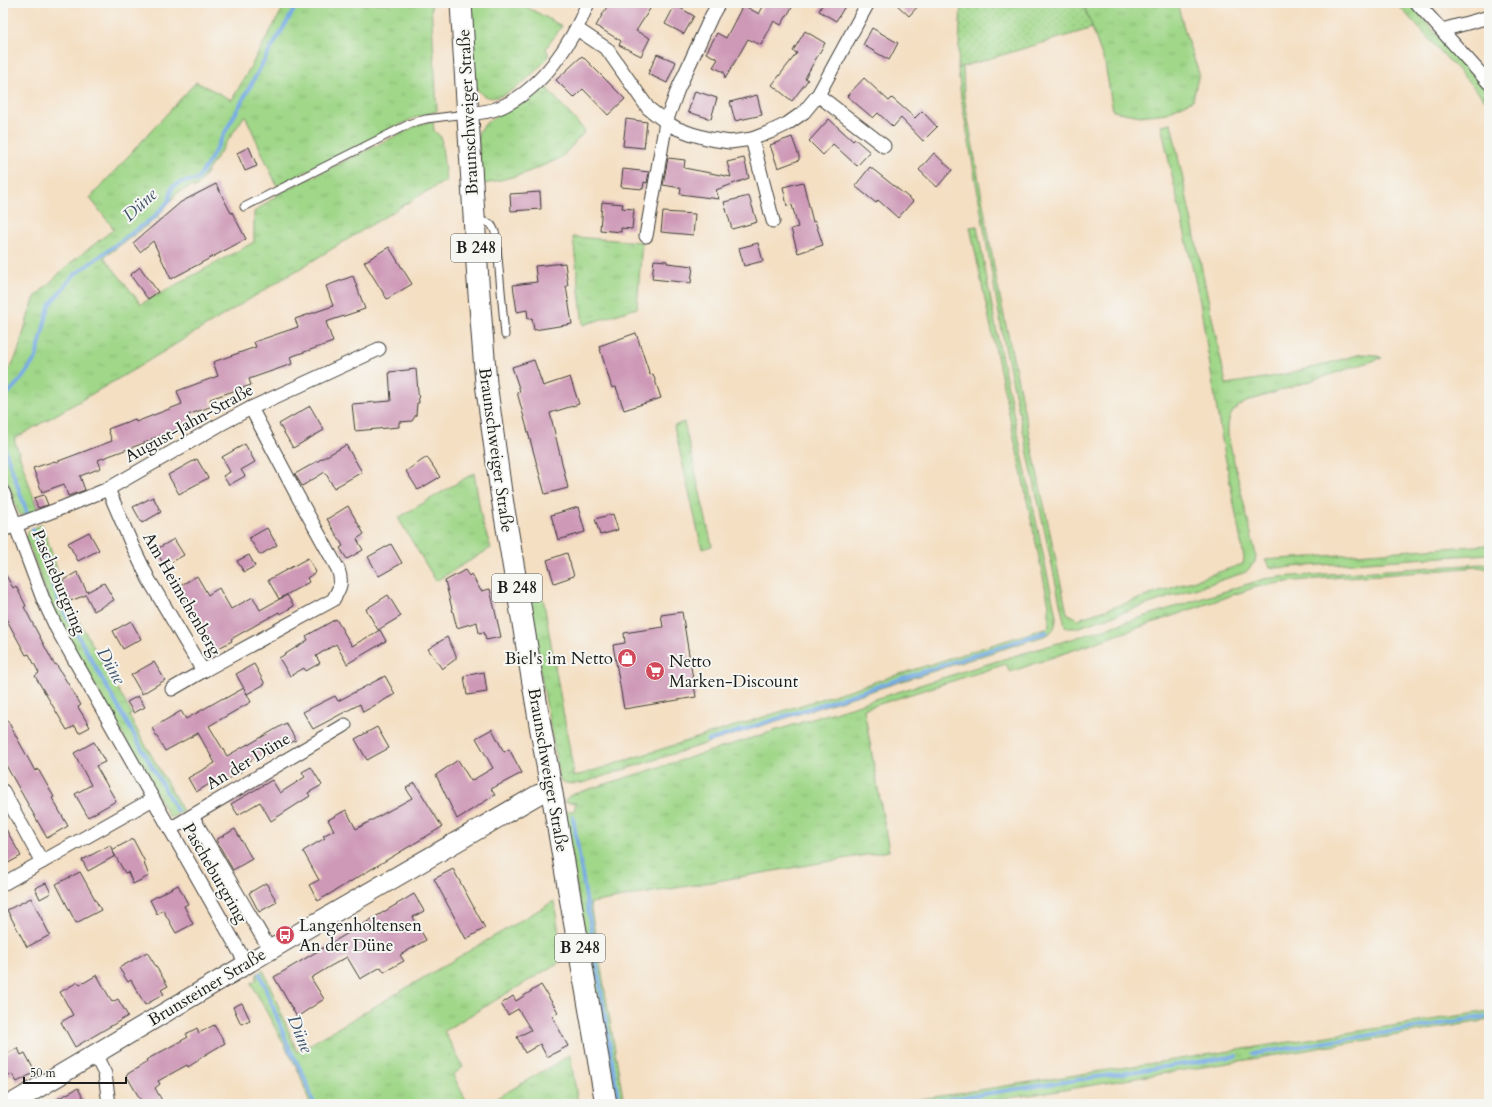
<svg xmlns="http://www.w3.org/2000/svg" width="1492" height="1107" viewBox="0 0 1492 1107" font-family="Cardo,serif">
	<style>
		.grass { fill: url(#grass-tufts); stroke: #5e7a52 }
		.park { fill: url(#park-dots); stroke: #5e7a52 }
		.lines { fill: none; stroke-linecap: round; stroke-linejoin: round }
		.stream { stroke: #79ace5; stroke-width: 4 }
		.building { fill: #ce99b7 }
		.lane-casing { stroke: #3c3935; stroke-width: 9 }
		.street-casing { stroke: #3c3935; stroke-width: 15 }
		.secondary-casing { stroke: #3c3935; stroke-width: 21 }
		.primary-casing { stroke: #3c3935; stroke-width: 23 }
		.lane { stroke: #fff; stroke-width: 7 }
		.street { stroke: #fff; stroke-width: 13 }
		.secondary { stroke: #fff; stroke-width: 19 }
		.primary { stroke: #fff; stroke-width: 21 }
		.labels { text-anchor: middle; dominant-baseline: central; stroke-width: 4; stroke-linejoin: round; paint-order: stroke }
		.shield { fill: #f6f6f2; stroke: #5d5d5c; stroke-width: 1 }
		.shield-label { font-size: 16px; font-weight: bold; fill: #1c1c1c }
		.street-label { font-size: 17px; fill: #1c1c1c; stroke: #f6f6f2 }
		.poi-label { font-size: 17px; fill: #1c1c1c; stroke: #f6f6f2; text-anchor: start }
		.water-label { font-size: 18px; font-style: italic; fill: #41566c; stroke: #f6f6f2 }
	</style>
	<defs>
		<pattern id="grass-tufts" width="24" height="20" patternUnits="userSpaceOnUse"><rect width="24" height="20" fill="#a0d789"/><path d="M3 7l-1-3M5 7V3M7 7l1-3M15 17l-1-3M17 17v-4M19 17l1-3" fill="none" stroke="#89b876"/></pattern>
		<pattern id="park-dots" width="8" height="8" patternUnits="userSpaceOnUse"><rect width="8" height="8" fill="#a0d789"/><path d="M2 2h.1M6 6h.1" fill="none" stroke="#89b876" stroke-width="1.8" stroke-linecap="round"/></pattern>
	</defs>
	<rect width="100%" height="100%" fill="#f6f6f2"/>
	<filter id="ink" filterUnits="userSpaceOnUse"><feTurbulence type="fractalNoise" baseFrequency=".025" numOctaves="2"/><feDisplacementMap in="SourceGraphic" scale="8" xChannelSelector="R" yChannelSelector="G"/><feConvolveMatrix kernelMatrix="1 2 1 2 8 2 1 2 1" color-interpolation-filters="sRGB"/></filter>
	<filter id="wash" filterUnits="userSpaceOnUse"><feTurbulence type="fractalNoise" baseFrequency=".012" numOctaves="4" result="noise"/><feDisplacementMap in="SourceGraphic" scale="16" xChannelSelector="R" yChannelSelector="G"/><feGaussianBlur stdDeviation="0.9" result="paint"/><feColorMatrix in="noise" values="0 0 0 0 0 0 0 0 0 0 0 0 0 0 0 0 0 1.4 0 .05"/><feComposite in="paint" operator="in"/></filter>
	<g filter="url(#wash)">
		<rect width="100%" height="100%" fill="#f4dfc3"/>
		<g class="grass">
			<polygon points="286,3 431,3 437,111 412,119 277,186 245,115 196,188 191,186 177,193 156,219 104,257 141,304 254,242 254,212 280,193 418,125 433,121 434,131 441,137 446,181 422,194 135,369 14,439 38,511 24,515 19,514 3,469 3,374 11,367 18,352 29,313 35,297 68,265 114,229 90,198 196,82 232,100"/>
			<path d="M 468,3 L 525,3 L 525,6 L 562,26 L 546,48 L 549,56 C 536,72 488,123 474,82 C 472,76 473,67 473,61 C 471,42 470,22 468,3 Z"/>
			<polygon points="1083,3 1177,3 1188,42 1199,73 1193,100 1166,113 1141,116 1113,111 1105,64"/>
			<polygon points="1396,3 1409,3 1489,93 1489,104"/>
			<path d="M 963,67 L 964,96 L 997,283 L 1067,613 L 1078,619 L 1243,564 L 1244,558 L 1219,423 L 1200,302 L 1161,125 L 1171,123 L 1226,384 L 1271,377 L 1315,367 L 1361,354 L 1375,355 L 1382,358 L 1251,400 C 1232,408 1227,415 1228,436 L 1256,555 L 1255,562 L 1246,572 L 1076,628 L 1068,628 L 1065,626 L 1003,337 L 961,97 L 958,68 Z"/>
			<polygon points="543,84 585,131 561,158 523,174 481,185 478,133 487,122 525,101"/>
			<path d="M 977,226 L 1000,350 L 1056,616 C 1056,627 1054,631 1044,636 L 582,783 C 574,784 567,785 560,780 L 528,603 L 543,598 L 573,768 L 573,777 L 1049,627 L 1049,605 L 970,227 Z"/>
			<polygon points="573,237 642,242 637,308 583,325"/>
			<polygon points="684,422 712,546 702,549 674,426"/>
			<polygon points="474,473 482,521 491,548 436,581 398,518"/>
			<polygon points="42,524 68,602 132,714 129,716 183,811 170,818 55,615 26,537 28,531"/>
			<polygon points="1489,545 1489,554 1275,568 1270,567 1265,560"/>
			<path d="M 1482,564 L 1489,566 L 1489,569 L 1479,567 C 1441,570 1402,574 1363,576 C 1327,578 1292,580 1256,587 L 1010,672 L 1006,664 L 864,709 L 889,851 L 590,903 L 624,1104 L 614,1104 L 564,814 L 568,811 L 574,811 L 576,803 L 564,802 L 567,798 L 571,795 L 977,667 L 1085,635 L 1264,579 L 1281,577 Z"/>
			<polygon points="554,901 563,960 444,1031 463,1067 453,1075 468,1104 310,1104 299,1072 251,983 256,981 257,974 263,970 266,976 297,1052"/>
			<polygon points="1489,1011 1489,1020 1051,1092 967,1104 889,1104"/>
			<polygon points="570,1055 578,1104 487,1104"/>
		</g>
		<polygon class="park" points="961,3 1082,3 1093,28 958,68"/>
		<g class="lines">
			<g class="stream">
				<polyline points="3,399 22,378 36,358 49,306 56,297 74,275 154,217 169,201 172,187 182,182 197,180 210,160 265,59 298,3"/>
				<polyline points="3,444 27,513"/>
				<polyline points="33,530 61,606 177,811"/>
				<polyline points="708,741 1046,632"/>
				<polyline points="573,817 619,1104"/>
				<polyline points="260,974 289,1048 303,1074 314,1104"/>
				<polyline points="1253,1054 1489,1016"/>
				<polyline points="917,1104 1237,1056"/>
			</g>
		</g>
		<g id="blocks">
			<g class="building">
				<polygon points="609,3 641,3 650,9 636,31 650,38 641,56 619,45 621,41 596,26"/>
				<polygon points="765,3 795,3 781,25 774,21 761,45 748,39 725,79 724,72 713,67 718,59 706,53 717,33 726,38 743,5 759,14"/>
				<polygon points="823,3 847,3 836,21 819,11"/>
				<polygon points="895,3 921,3 909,16"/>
				<polygon points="675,5 694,16 684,34 665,24"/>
				<polygon points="872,28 898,43 889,60 863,45"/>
				<polygon points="805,31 825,43 805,78 808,80 792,101 772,85 797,53 793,51"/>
				<polygon points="657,54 676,62 667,83 648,74"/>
				<polygon points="582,56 625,99 608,115 583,89 574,98 556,80"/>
				<polygon points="864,78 889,101 892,98 915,118 922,111 937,127 923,141 901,118 893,127 878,113 873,118 847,96"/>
				<polygon points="695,91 717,98 711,119 688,112"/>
				<polygon points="757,95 762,115 735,121 730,102"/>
				<polygon points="626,119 647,122 644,148 623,146"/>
				<polygon points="829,119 853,141 855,139 870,152 857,166 833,144 823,155 809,141"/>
				<polygon points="792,137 799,156 799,160 778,168 770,145"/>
				<polygon points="249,147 257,166 245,171 237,153"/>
				<polygon points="934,153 952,170 937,187 919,170"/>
				<polygon points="668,158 685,160 684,168 731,177 727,162 744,158 749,178 716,190 719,199 680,194 681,188 663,185"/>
				<polygon points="870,167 913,201 898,218 878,200 876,203 855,186"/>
				<polygon points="623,169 649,172 647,183 644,182 643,189 621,187"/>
				<polygon points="803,182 813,222 815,221 823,245 798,253 791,229 798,227 792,205 787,206 783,187"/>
				<polygon points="216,184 231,213 232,212 246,239 171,279 153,241 140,252 133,243 181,202"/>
				<polygon points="540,192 541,209 511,211 510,194"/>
				<polygon points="749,196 757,222 732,229 724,202"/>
				<polygon points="602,202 623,204 622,208 634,209 632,229 621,228 621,232 600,230"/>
				<polygon points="663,212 695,214 693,235 661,232"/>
				<polygon points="758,243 763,261 744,266 739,248"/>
				<polygon points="389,247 412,284 387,299 364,262"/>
				<polygon points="654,260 667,261 667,263 693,266 691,283 652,279"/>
				<polygon points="565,263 568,286 566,286 572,324 534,330 532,318 528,319 527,310 517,312 513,285 537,282 535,266"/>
				<polygon points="140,267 158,292 148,299 130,275"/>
				<polygon points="353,276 365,309 326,322 333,342 290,357 292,364 249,379 251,385 210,399 212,406 188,415 192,424 151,439 152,440 98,460 101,468 80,476 85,490 68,496 64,484 42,492 33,468 55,461 56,462 112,441 108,429 135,419 136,422 182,404 177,391 218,376 213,362 256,347 254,342 298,327 295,319 333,306 326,286"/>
				<polygon points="636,333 650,375 653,374 661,398 624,410 616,387 612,388 599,346"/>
				<polygon points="534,360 543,386 570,377 579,404 550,413 568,488 545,494 517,392 520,391 512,367"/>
				<polygon points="416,369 419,403 417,403 416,415 412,421 399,422 399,427 355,431 352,404 391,401 389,372"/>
				<polygon points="310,406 324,430 293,448 279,424"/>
				<polygon points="245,444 255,462 241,470 245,476 229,485 223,476 230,472 222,457"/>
				<polygon points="346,445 362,472 334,488 325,472 302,486 295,474"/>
				<polygon points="427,457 440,477 418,490 406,471"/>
				<polygon points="197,459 208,478 179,494 168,475"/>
				<polygon points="44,495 48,505 38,508 34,498"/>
				<polygon points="153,497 161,512 142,523 133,507"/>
				<polygon points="348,506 364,534 357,539 363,550 347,559 340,548 343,546 327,519"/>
				<polygon points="578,507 585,532 558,540 551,515"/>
				<polygon points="613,514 618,530 600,535 595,519"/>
				<polygon points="267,528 277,545 260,555 249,538"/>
				<polygon points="89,532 99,550 78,561 68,543"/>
				<polygon points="174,539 184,555 165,566 155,550"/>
				<polygon points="391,544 402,563 379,576 368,557"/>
				<polygon points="567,553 574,576 554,583 547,560"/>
				<polygon points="249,555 255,566 244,572 237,561"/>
				<polygon points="308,558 316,572 307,578 309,582 279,599 268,580"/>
				<polygon points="3,570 13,588 16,586 26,606 24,607 54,664 56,664 81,705 78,707 90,727 79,733 75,726 67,730 35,676 39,673 29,654 26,655 3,613"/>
				<polygon points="465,570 469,576 471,574 481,591 490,589 501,637 486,640 484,632 479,633 477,622 457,628 445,581"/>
				<polygon points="77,572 87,592 104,583 114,600 94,611 86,595 70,601 62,581"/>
				<polygon points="197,576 208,595 219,588 231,609 253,597 260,610 287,595 294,606 280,614 279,612 231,639 232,641 215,650 201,625 197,627 190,615 192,614 176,588"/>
				<polygon points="388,595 401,616 378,630 366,609"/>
				<polygon points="682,612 696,697 624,709 613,645 625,643 624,633 663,627 661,615"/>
				<polygon points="336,619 352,646 380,630 386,641 347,664 336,644 316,656 320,663 306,671 304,668 290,676 279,658 308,640 306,636"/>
				<polygon points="131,621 141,639 123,649 113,631"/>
				<polygon points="447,637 456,655 456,659 442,669 428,649"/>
				<polygon points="154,662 165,680 142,694 131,675"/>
				<polygon points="254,664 265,684 247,694 236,674"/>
				<polygon points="484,672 487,692 467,695 464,676"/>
				<polygon points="385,676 395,694 363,712 360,704 313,729 303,712 335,696 338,701"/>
				<polygon points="244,688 251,702 209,726 227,756 248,744 248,745 286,723 296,740 267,756 265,752 239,767 242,771 216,786 213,782 196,792 188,778 215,763 198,733 165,751 152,728 181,711 186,719 223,698 224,699"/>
				<polygon points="138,696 145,707 134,713 127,702"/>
				<polygon points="3,712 35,771 38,769 54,797 52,798 68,826 47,838 3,760"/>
				<polygon points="377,727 389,748 367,760 355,739"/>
				<polygon points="492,729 504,752 509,749 522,773 491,789 495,795 457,819 436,775 458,760 471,781 493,768 476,738"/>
				<polygon points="94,742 105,762 96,766 116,801 88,817 75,794 91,785 74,753"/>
				<polygon points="311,767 322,785 308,793 310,796 271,821 260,802 238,815 231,804 272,780 280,793 305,777 302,772"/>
				<polygon points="415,783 442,827 318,901 309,885 319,880 303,851 325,838 323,836 334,830 328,820 346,810 356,829 412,798 406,788"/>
				<polygon points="3,824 21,856 3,866"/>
				<polygon points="235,829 252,859 233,870 216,840"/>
				<polygon points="133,839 145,862 144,863 149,876 133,884 128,872 125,873 112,850"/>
				<polygon points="110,845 115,856 88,871 82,860"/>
				<polygon points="453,869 485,928 466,939 434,879"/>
				<polygon points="80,872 101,910 76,923 56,884"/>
				<polygon points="46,883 51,893 40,899 35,888"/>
				<polygon points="266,883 277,902 259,912 249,893"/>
				<polygon points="178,885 188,904 184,906 193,924 176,933 163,910 157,914 150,900"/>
				<polygon points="414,894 424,911 413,917 426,940 400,955 404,961 384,972 381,967 360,979 347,957 329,967 311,978 324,999 297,1017 274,977"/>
				<polygon points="31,898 50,935 27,947 7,910"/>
				<polygon points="147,952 168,986 161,990 164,994 145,1005 131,980 128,982 119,968"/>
				<polygon points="97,975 112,1002 118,999 128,1016 75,1047 61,1022 73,1015 60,992 78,982 80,985"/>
				<polygon points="541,985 558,1012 552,1016 568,1046 547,1057 540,1044 525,1053 517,1037 531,1030 518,1009 508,1015 501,1004 513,996 516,1001"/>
				<polygon points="242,1003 250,1020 241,1024 233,1007"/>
				<polygon points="214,1025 225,1043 198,1059 199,1060 188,1067 187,1065 158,1081 160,1084 155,1088 164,1104 143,1104 126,1075 147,1062 146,1060 188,1037 186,1034 197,1028 199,1033"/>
				<polygon points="18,1048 21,1055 25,1053 35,1072 17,1082 12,1074 3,1079 3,1056"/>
				<polygon points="78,1088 86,1104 47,1104 67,1094"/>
			</g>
		</g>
	</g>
	<g filter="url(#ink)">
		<use href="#blocks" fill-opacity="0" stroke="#3c3935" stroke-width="1"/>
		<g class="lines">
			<g class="lane-casing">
				<g id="lane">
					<polyline points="244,207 411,123 426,119 466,114"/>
					<path d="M 476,221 C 490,222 492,222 496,235 L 505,335"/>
				</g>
			</g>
			<g class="street-casing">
				<g id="street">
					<polyline points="1417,3 1489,83"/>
					<polyline points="577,29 607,49 648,108 666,122 676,128 692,134 710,139 730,142 752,139 770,132 787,124 804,112 818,95 868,3"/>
					<polyline points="1442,30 1489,17"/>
					<polyline points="818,95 884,146"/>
					<path d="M 468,113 C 479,113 490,112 501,107 C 542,89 572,43 588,3"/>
					<polyline points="752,139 773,221"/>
					<polyline points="646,236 666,122 678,89 712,15 719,3"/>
					<path d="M 108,489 L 132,545 L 149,580 L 203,671 L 333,600 C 340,588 343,583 338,569 L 297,495 L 251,408"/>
					<polyline points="3,492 43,599 57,629 247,965"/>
					<polyline points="3,530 64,507 108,489 219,425 251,408 379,349"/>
					<polyline points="172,689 203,671"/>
					<polyline points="3,791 42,862"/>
					<polyline points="192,816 270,950"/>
					<polyline points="170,829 345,725"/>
					<polyline points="3,884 153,799"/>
					<polyline points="95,1054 105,1074 109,1104"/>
				</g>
			</g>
			<g class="secondary-casing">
				<polyline id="secondary" points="11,1104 287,940 539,794 551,792"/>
			</g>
			<g class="primary-casing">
				<polyline id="primary" points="461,3 478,281 486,383 501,492 538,713 606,1104"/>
			</g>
			<use href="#lane" class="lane"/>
			<use href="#street" class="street"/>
			<use href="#secondary" class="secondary"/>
			<use href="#primary" class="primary"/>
		</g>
	</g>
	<defs>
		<g id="shop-disc" transform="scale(1)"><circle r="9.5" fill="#d1495b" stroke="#f6f6f2"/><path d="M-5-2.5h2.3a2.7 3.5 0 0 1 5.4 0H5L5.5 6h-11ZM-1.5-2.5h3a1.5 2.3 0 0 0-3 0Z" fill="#fff"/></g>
		<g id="supermarket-disc" transform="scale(1)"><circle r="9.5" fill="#d1495b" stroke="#f6f6f2"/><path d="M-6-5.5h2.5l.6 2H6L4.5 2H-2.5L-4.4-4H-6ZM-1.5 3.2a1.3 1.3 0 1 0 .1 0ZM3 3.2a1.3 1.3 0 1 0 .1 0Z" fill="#fff"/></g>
		<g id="bus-disc" transform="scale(1)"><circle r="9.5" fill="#d1495b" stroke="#f6f6f2"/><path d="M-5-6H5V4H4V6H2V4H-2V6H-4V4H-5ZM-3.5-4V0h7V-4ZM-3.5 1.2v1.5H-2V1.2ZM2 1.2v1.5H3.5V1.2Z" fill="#fff"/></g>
	</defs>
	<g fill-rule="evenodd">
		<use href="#shop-disc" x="627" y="658"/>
		<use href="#supermarket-disc" x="655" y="671"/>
		<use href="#bus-disc" x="285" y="935"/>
	</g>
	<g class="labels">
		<g class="shield">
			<rect x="451" y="234" width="50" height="28" rx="3"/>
			<rect x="492" y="574" width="50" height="28" rx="3"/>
			<rect x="555" y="934" width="50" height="28" rx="3"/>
		</g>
		<g class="shield-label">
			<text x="476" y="248">B 248</text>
			<text x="517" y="588">B 248</text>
			<text x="580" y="948">B 248</text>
		</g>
		<g class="street-label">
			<text transform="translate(468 112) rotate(-93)">Braunschweiger Straße</text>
			<text transform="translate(189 423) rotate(-29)">August-Jahn-Straße</text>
			<text transform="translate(496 450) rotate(82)">Braunschweiger Straße</text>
			<text transform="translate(59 582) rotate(67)">Pascheburgring</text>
			<text transform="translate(182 594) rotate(60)">Am Heimchenberg</text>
			<text transform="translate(248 761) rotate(-31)">An der Düne</text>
			<text transform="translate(548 770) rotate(80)">Braunschweiger Straße</text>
			<text transform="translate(215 873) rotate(60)">Pascheburgring</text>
			<text transform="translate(207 987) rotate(-31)">Brunsteiner Straße</text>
		</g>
		<g class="poi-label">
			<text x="613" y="658" text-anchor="end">Biel's im Netto</text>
			<text x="669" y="661">Netto<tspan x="669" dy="20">Marken-Discount</tspan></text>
			<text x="299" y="925">Langenholtensen<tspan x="299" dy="20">An der Düne</tspan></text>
		</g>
		<g class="water-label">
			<text transform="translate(140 205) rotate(-43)">Düne</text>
			<text transform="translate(111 666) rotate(60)">Düne</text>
			<text transform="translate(300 1034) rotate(68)">Düne</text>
		</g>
	</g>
	<rect width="1492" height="1107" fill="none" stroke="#f6f6f2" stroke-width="16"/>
	<path d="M24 1077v6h102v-6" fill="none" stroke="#1c1c1c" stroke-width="2"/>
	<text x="30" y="1077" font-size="12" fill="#1c1c1c" stroke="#f6f6f2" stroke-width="3" paint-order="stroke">50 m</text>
</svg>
